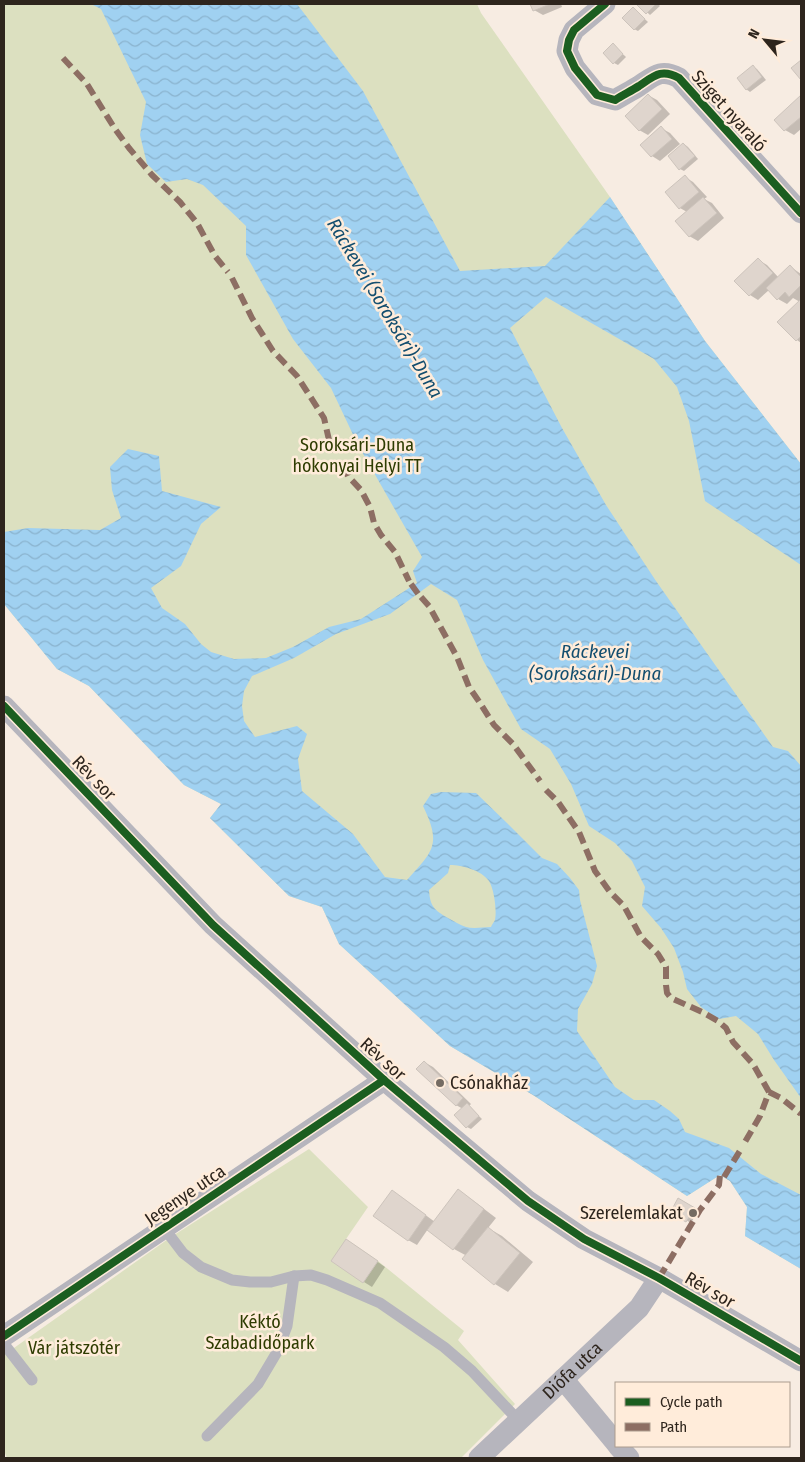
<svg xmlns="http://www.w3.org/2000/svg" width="805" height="1462" viewBox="0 0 805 1462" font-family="'Fira Sans Condensed',sans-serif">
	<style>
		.green { fill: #dce0c0 }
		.water { fill: url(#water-waves); fill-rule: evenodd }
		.shadow { fill: #0003 }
		.building { fill: #dfd5cd; stroke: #cdc4bc }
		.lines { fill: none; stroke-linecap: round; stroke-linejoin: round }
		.lane { stroke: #b6b5bd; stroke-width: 11 }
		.street { stroke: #b6b5bd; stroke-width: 21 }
		.quiet { stroke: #8d6e63; stroke-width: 6; stroke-dasharray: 12 6; stroke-linecap: butt }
		.cycleway-casing { stroke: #ffecda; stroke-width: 11 }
		.cycleway { stroke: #1b5e20; stroke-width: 8 }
		.poi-dot { fill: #746b62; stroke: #ffecda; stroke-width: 2 }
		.labels { text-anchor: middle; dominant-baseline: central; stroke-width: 5; stroke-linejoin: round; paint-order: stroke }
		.street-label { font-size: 18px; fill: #2e251d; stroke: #ffecda }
		.park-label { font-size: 18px; fill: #2e3c01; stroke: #ffecda }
		.poi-label { font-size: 18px; fill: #2e251d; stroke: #ffecda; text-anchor: start }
		.water-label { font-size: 19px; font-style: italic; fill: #134e6f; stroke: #ffecda }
	</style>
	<defs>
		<pattern id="water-waves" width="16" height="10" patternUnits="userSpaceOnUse" patternTransform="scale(1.25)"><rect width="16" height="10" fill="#a0d1f1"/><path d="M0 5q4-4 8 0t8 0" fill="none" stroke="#8ab3ce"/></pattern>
	</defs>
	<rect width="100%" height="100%" fill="#f7ece2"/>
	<g class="green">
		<polygon points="4,4 477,4 481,13 610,197 705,341 801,464 801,1269 745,1236 747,1207 730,1181 720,1175 687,1196 533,1095 450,1046 339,944 322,907 289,896 210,818 221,804 184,785 89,686 57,669 4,604"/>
		<polygon points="309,1149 368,1207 346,1239 378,1261 464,1331 458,1340 515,1404 461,1458 7,1458 4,1451 4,1355 171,1237"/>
	</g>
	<path class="water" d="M 91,4 L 297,4 L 363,91 L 460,271 L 545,266 L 610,197 L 705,341 L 801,464 L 801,565 L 705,501 L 689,421 L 677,387 L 654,359 L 546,297 L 510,328 L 562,428 L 606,505 L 656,581 L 773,747 L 788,751 L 801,766 L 801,1098 L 774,1060 L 758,1034 L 736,1016 L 719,1019 L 701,1007 L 687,989 L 683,972 L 674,948 L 661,928 L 642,906 L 645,887 L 632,861 L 615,843 L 589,826 L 571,784 L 550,749 L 521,729 L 483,660 L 457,600 L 431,584 L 390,614 L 336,634 L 294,658 L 252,676 L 244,691 L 242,706 L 244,721 L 255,737 L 297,726 L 307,734 L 298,759 L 302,791 L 353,834 L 385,877 L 407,880 C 433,851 442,845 423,806 L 431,794 L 441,792 L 476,793 L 507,823 L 542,858 L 557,864 L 570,878 L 579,890 L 580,900 L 597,966 L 592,984 L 578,1009 L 577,1031 L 615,1087 L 634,1100 L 654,1100 L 670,1111 L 679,1119 L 685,1132 L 729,1148 L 761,1174 L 801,1195 L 801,1269 L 745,1236 L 747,1207 L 730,1181 L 720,1175 L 687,1196 L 533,1095 L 450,1046 L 339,944 L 322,907 L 289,896 L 210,818 L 221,804 L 184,785 L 89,686 L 57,669 L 4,604 L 4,532 L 28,528 L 100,530 L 121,518 L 112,490 L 110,467 L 128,449 L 159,456 L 162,491 L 221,507 L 201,524 L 181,566 L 151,588 L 162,608 L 185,624 L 201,644 L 211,652 L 234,659 L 266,658 L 293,647 L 329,627 L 361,619 L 417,583 L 413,571 L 422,557 L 357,443 L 331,388 L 293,339 L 246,255 L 246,226 L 203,185 L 187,179 L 166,182 L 147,164 L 140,135 L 146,102 L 101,9 ZM 450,865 C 462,865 481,870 489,881 C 494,889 497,910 495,920 C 494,922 492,924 491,927 C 483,927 474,929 466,927 C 460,925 454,921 448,918 C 434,910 430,906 429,890 L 448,873 Z"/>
	<g class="shadow">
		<polygon points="532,4 561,4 562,7 543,15 534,10"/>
		<polygon points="638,4 658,4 660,6 650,15"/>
		<polygon points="634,9 648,22 638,31 634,29"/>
		<polygon points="613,45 626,57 618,65 614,63"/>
		<polygon points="753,67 757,69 766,80 750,92 746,89"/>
		<polygon points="648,95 657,100 670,114 648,135 639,130"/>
		<polygon points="801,97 801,129 794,135 785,130 776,120"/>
		<polygon points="661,128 670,133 680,144 660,161 652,156"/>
		<polygon points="684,144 688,147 698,159 684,171 680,169"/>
		<polygon points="685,177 693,182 707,197 704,199 712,203 724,218 698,241 689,236 687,212 680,208"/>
		<polygon points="759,260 767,265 779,278 791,267 801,274 801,343 797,340 800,302 793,298 787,304 778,299 769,290 758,300 750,295"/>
		<polygon points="424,1062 433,1067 471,1104 469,1106 482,1119 471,1129 467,1127 463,1109 456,1105"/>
		<polygon points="458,1191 471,1199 496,1218 488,1228 502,1236 533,1262 508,1292 495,1284 464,1259 467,1256 454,1249 428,1229 417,1245 408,1240 401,1197 435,1222"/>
		<polygon points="679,1200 698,1211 691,1223 672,1212"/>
		<polygon points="355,1246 385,1267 372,1287 364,1282"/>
	</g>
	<g class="building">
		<polygon points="530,4 550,4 533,11"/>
		<polygon points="636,4 656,4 646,14"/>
		<polygon points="633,7 645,19 634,30 622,18"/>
		<polygon points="613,43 623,54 613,64 603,53"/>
		<polygon points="801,60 801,80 791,68"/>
		<polygon points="753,65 762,77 746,90 737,78"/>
		<polygon points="648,94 662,109 639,131 625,116"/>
		<polygon points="801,95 801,117 784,131 774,120"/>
		<polygon points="661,126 672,139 651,157 640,145"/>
		<polygon points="683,143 695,156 679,170 668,156"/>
		<polygon points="685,175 699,192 679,209 665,192"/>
		<polygon points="703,197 717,213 689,237 675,221"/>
		<polygon points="758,258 773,273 749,296 734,281"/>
		<polygon points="790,265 801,277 801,285 789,297 785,292 777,300 766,288"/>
		<polygon points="801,299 801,336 796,341 777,322"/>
		<polygon points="424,1061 463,1098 456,1106 416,1069"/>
		<polygon points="467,1103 479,1116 466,1128 454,1115"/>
		<polygon points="458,1189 484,1209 453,1250 427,1230"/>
		<polygon points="392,1190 426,1215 408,1241 373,1216"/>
		<polygon points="678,1198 695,1208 686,1222 670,1213"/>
		<polygon points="488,1227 520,1253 494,1285 462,1259"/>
		<polygon points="346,1239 378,1261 363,1283 331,1261"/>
	</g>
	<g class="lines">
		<g class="lane">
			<polyline points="164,1228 183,1253 201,1267 232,1280 250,1282 271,1282 294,1276 311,1275 327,1280 380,1303 444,1347 472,1371 519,1421"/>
			<polyline points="4,1344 32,1380"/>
			<polyline points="207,1436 258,1384 277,1352 287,1326 294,1276"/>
		</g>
		<g class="street">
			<path d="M 605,4 L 574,30 L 569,40 L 567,51 L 575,68 L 597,95 L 615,100 C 623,95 631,91 639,86 C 654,76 661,68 679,78 L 801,213"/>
			<polyline points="4,706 213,925 384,1080 528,1201 584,1239 659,1278 801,1361"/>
			<polyline points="4,1336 384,1080"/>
			<polyline points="563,1379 616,1443"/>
			<polyline points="618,1446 629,1458"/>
			<path id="s1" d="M 479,1458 L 639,1308 L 659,1278"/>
		</g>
		<g class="quiet">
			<polyline points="63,58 87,84 115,129 129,148 152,175 180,202 197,223 215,256 228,272"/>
			<polyline points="232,278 252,318 273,351 297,376 324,418 329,440 335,451"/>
			<polyline points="343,465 348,476 361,490 370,507 374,523 381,535 395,552 409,581"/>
			<polyline points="411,584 419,595"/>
			<polyline points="421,597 429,606 457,657 469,687 478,700 494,725 513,744 540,781"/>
			<polyline points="546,790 558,802 579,832 595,871 610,892 624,906 641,937 658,954 666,967 666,985 667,993 671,998 702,1012 718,1021 726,1028 733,1042 753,1064 769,1092 760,1116 745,1142"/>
			<polyline points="769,1092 781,1098 801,1114"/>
			<polyline points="724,1177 741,1149"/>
			<polyline points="659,1278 700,1210 719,1185 720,1175"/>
		</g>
		<g class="cycleway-casing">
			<g id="cycleway">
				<path d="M 605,4 L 574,30 L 569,40 L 567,51 L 575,68 L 597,95 L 615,100 C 623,95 631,91 639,86 C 654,76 661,68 679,78 L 801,213"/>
				<polyline points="4,706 213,925 384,1080 528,1201 584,1239 659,1278 801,1361"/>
				<polyline points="4,1336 384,1080"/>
			</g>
		</g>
		<use href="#cycleway" class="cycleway"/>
	</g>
	<g class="poi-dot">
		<circle cx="440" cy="1083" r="5"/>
		<circle cx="693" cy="1213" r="5"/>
	</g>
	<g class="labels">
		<g class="street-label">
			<text transform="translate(729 111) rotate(48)">Sziget nyaraló</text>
			<text transform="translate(94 778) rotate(46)">Rév sor</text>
			<text transform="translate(383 1059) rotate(42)">Rév sor</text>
			<text transform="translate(185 1195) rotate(-34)">Jegenye utca</text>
			<text transform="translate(710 1290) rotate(30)">Rév sor</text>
			<text stroke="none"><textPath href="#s1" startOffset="128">Diófa utca</textPath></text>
		</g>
		<g class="park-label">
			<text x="357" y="445">Soroksári-Duna<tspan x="357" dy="21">hókonyai Helyi TT</tspan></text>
			<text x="260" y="1322">Kéktó<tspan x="260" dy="21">Szabadidőpark</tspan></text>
			<text x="74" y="1348">Vár játszótér</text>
		</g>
		<g class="poi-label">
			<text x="450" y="1083">Csónakház</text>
			<text x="683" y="1213" text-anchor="end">Szerelemlakat</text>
		</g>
		<g class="water-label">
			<text transform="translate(385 308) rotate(59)">Ráckevei (Soroksári)-Duna</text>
			<text x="595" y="651">Ráckevei<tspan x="595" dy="22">(Soroksári)-Duna</tspan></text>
		</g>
	</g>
	<rect width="805" height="1462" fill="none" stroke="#2e251d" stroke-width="10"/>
	<rect x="615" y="1382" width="175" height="65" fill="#ffecda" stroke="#ab9c8e"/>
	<rect x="625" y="1398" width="25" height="8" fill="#1b5e20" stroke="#ab9c8e"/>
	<text x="660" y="1407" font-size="15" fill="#2e251d">Cycle path</text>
	<rect x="625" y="1423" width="25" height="8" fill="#8d6e63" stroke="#ab9c8e"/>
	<text x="660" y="1432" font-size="15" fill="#2e251d">Path</text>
	<g transform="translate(765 40) rotate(299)" stroke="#ffecda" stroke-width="4" paint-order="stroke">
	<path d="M0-4L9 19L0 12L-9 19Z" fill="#2e251d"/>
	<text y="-8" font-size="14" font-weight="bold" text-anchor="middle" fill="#2e251d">N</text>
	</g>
</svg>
